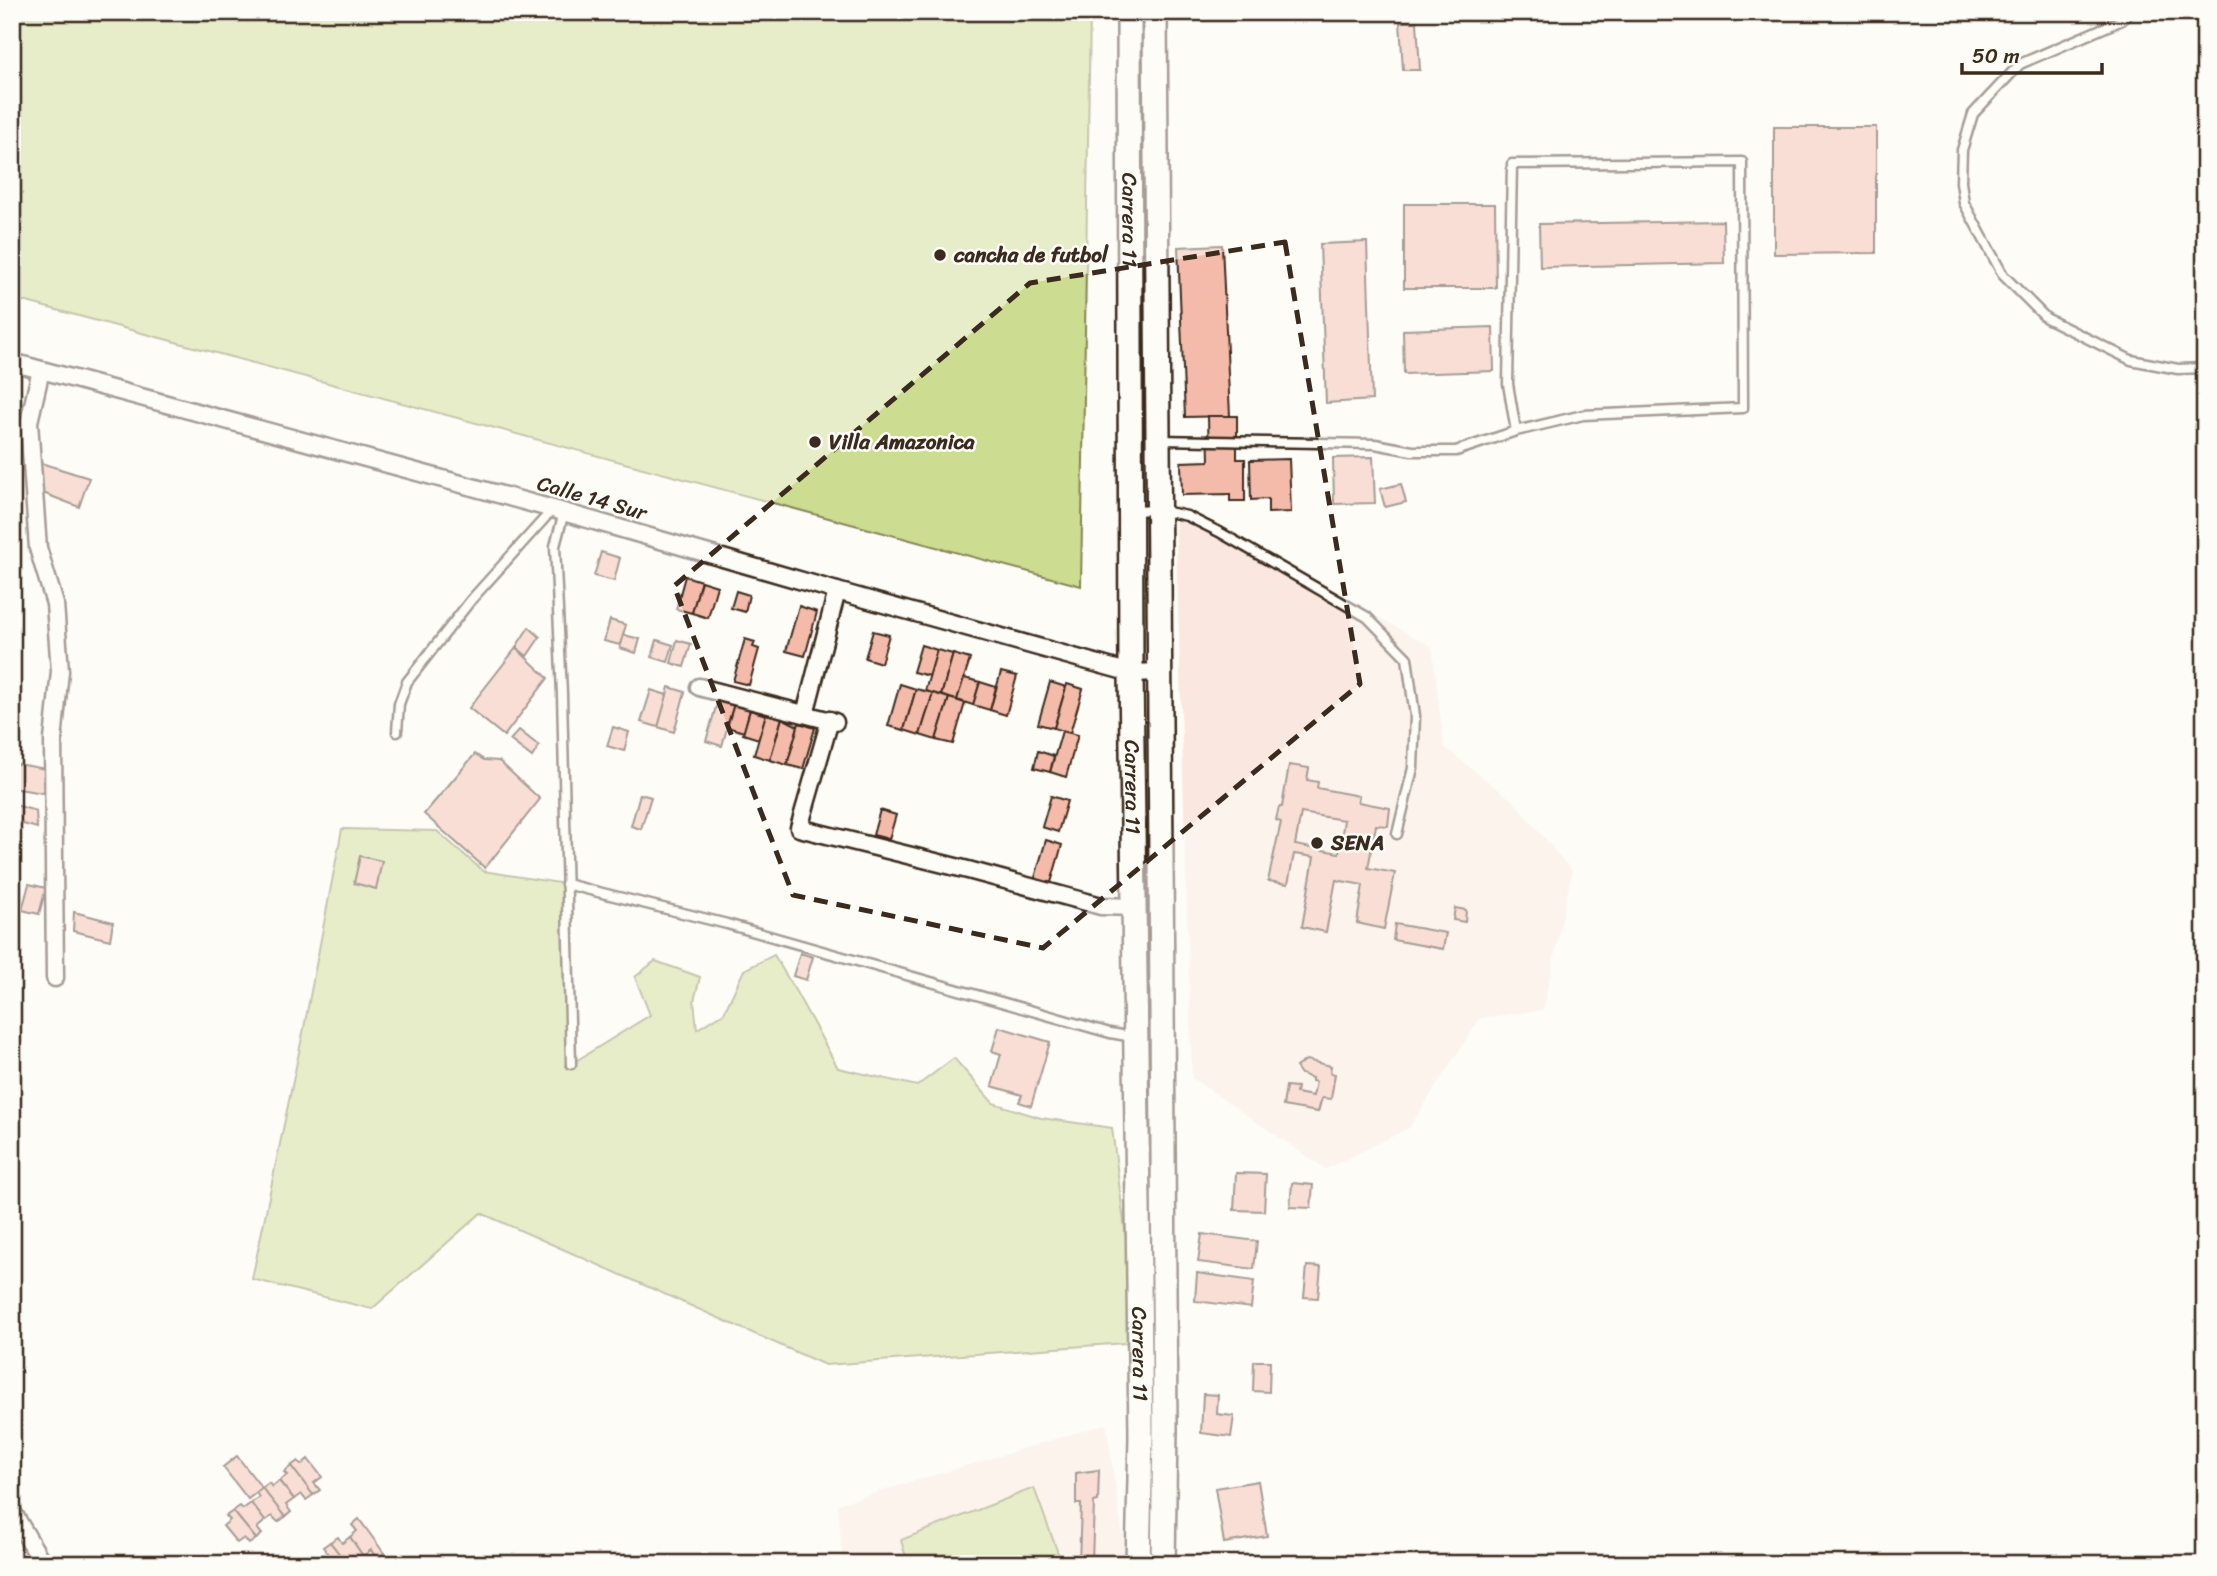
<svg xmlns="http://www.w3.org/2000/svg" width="2217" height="1576" viewBox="0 0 2217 1576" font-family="Sriracha,sans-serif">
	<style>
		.built { fill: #fae8e0 }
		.green { fill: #ccdc90; stroke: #848357; stroke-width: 2 }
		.building { fill: #f4bbaa; stroke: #3b2a1e; stroke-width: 2; fill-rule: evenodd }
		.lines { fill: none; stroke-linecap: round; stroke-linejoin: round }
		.lane-casing { stroke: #3b2a1e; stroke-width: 13 }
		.street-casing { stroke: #3b2a1e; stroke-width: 21 }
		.primary-casing { stroke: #3b2a1e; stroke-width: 28 }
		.lane { stroke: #fdfcf7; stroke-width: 8 }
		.street { stroke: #fdfcf7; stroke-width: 16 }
		.primary { stroke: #fdfcf7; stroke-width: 23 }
		.marked { fill: none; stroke: #3b2a1e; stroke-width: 5; stroke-dasharray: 14 9; stroke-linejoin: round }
		.poi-dot { fill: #3b2a1e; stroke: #fdfcf7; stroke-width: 2.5 }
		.labels { text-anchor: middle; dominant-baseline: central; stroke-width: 5; stroke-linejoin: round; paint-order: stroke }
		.street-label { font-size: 21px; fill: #3b2a1e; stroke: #fdfcf7 }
		.poi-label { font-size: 21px; font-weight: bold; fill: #3b2a1e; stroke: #fdfcf7; text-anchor: start }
	</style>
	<rect width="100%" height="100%" fill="#fdfcf7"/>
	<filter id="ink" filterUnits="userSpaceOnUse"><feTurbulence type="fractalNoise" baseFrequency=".0143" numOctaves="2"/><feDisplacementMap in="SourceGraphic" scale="14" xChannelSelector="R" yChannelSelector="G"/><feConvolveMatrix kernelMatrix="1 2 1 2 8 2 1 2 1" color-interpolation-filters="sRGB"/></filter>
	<g filter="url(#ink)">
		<g class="built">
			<polygon points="1175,505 1432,647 1444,747 1514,802 1572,871 1543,1010 1480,1018 1409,1128 1326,1169 1192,1078"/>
			<polygon points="1106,1424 1126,1557 1125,1564 843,1564 838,1504"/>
		</g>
		<g class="green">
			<polygon points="12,12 1090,12 1081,586 12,298"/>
			<polygon points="342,829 437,831 483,871 566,884 571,1064 650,1015 635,977 655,961 700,977 694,1001 697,1029 724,1013 744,970 774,955 796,992 838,1068 917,1086 954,1058 993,1103 1041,1118 1112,1128 1139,1342 825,1365 481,1213 372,1309 252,1279 304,1028"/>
			<polygon points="1034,1488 1062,1564 908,1564 901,1540"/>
		</g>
		<g class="building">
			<polygon points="1400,22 1417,22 1420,70 1403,70"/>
			<polygon points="1774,127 1876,127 1876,253 1774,254"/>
			<polygon points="1404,204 1495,204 1496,288 1404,288"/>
			<polygon points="1723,221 1724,263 1540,267 1539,224"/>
			<polygon points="1367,242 1372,400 1326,403 1320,244"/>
			<polygon points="1222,245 1230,416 1185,417 1178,247"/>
			<polygon points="1493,327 1494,371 1404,374 1403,330"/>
			<polygon points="1208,416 1237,416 1237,459 1245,459 1245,501 1230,501 1230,494 1182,495 1181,462 1209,461"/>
			<polygon points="1373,457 1375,503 1334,504 1333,458"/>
			<polygon points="1289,459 1291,512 1268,513 1268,499 1251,500 1250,460"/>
			<polygon points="41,463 89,478 79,507 38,491"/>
			<polygon points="1401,484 1406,502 1385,507 1380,489"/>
			<polygon points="601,552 620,558 614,581 594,576"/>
			<polygon points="685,576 701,581 692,613 676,609"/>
			<polygon points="701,581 717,586 708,618 692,613"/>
			<polygon points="736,591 749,595 745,612 731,608"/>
			<polygon points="799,606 817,612 805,656 786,651"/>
			<polygon points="610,620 626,625 620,645 604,641"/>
			<polygon points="529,627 540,637 527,656 516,647"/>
			<polygon points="873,631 889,635 881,663 865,658"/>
			<polygon points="624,635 640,639 636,653 620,648"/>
			<polygon points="745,639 755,642 753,647 759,649 749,685 733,681"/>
			<polygon points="657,640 673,645 668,662 652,657"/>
			<polygon points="677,640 691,644 684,667 671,663"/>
			<polygon points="921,645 937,650 930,676 913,672"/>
			<polygon points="516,648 548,678 504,736 469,708"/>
			<polygon points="937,650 953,654 941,696 925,691"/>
			<polygon points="953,654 970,659 957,700 941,696"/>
			<polygon points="1001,672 1017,676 1006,715 990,710"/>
			<polygon points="964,678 980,682 973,705 957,700"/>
			<polygon points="980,682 996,687 990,710 973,705"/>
			<polygon points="1050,682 1066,687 1054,728 1038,724"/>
			<polygon points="900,684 916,689 904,730 888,726"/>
			<polygon points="1067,684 1083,689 1070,733 1054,728"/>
			<polygon points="669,687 685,692 674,732 658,727"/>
			<polygon points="916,689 933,693 920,735 904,730"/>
			<polygon points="651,690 667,695 658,727 641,722"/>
			<polygon points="933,693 949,698 936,740 920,735"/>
			<polygon points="949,698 965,703 953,744 936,740"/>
			<polygon points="718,700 734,704 722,746 706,741"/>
			<polygon points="734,704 750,709 744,732 727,727"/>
			<polygon points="750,710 766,715 759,739 743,734"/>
			<polygon points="766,714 782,718 770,760 754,755"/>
			<polygon points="782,718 798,726 787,765 770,760"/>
			<polygon points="799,723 815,728 803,769 787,765"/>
			<polygon points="613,727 629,732 624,751 607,746"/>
			<polygon points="519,730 539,746 532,757 510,740"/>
			<polygon points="1062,731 1078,735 1066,777 1050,772"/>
			<polygon points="1038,751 1054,756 1050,772 1034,768"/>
			<polygon points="475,754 484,760 499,761 540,799 485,868 424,814"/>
			<polygon points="12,763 46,769 43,793 12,788"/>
			<path d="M 1289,765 L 1309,768 L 1307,780 L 1318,782 L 1317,788 L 1359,796 L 1358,802 L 1390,808 L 1388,826 L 1376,825 L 1368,868 L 1395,873 L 1384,929 L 1357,923 L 1363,885 L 1336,880 L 1326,932 L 1302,927 L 1314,857 L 1294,854 L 1288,884 L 1268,881 L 1281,822 L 1276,820 L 1279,807 L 1282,807 ZM 1301,813 L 1344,820 L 1339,853 L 1295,845 Z"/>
			<polygon points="640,794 651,797 641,829 631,826"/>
			<polygon points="1051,796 1067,801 1058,832 1042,827"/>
			<polygon points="15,805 36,811 37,828 12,821 12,813 16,814"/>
			<polygon points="880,810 896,815 889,839 873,835"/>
			<polygon points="1046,840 1062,845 1050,886 1034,881"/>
			<polygon points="360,856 382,861 376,889 354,883"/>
			<polygon points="29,884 46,888 39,914 22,910"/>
			<polygon points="1455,908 1466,910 1465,922 1453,920"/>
			<polygon points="74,912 113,922 110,940 73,931"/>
			<polygon points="1395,924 1446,933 1443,949 1393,940"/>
			<polygon points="800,953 813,957 806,980 793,976"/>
			<polygon points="999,1027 1050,1042 1031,1106 1019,1102 1022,1095 992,1086 1001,1054 992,1051"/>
			<polygon points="1306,1060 1331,1066 1330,1073 1335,1074 1331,1099 1322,1098 1318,1112 1283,1106 1286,1086 1297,1087 1296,1093 1313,1096 1316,1082 1312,1081 1312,1078 1301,1074 1296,1067"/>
			<polygon points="1236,1173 1266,1174 1264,1211 1234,1210"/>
			<polygon points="1292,1183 1313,1185 1311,1208 1290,1207"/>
			<polygon points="1202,1234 1257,1241 1254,1269 1198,1262"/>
			<polygon points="1307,1266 1321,1267 1318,1298 1304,1297"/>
			<polygon points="1197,1273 1254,1281 1251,1308 1195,1301"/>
			<polygon points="1254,1361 1270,1361 1269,1392 1253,1391"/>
			<polygon points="1203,1394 1218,1395 1217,1414 1234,1416 1231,1437 1201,1433"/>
			<polygon points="237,1456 262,1488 248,1499 223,1467"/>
			<polygon points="308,1459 322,1477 314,1483 320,1490 313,1495 291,1466 298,1461 301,1465"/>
			<polygon points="291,1466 313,1495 306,1500 301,1494 294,1499 279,1481 287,1475 284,1472"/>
			<polygon points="1099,1470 1098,1501 1094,1502 1092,1563 1079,1564 1081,1504 1076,1504 1076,1473"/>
			<polygon points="279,1481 294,1499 286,1505 291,1512 285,1517 262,1488 269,1483 272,1487"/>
			<polygon points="1258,1481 1267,1536 1224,1543 1215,1488"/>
			<polygon points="262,1488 285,1517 278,1522 272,1516 265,1521 251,1503 259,1497 256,1493"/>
			<polygon points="251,1503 265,1521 257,1528 262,1534 256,1539 233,1511 240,1506 243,1509"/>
			<polygon points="233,1511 256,1539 249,1544 244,1538 237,1543 223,1526 230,1520 226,1516"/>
			<polygon points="359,1519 384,1553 377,1559 371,1550 363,1556 350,1537 357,1531 352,1525"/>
			<polygon points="338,1537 342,1543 350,1537 363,1556 356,1562 357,1564 347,1564 330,1542"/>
			<polygon points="330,1542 347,1564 324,1564 321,1559 328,1554 323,1547"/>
		</g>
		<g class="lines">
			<g class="lane-casing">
				<g id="lane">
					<polyline points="2131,12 2122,20 2020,64 1973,114 1962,150 1961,182 1964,203 2003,275 2046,318 2131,360 2178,369 2205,368"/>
					<polyline points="1159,440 1375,444 1412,451 1456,451 1516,431 1583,415 1743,408 1742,162 1512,164 1508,384 1516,431"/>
					<polyline points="1132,511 1159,510 1187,516 1221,533 1367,617 1407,658 1415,716 1413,768 1397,834"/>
					<polyline points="564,512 555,546 562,694 571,1064"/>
					<polyline points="397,732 399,704 407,682 471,600 553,509"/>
					<polyline points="566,884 727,924 1110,1033 1133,1037"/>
				</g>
			</g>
			<g class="street-casing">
				<g id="street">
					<polyline points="12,362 553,509 837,591 1131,673 1161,672"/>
					<polyline points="41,370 29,422 38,548 55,604 60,671 53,740 55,978"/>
					<polyline points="699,687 835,722"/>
					<polyline points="805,714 837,591"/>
					<polyline points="830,720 799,828 968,870 1101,906 1134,907"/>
					<polyline points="12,1511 43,1564"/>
				</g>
			</g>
			<g class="primary-casing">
				<g id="primary">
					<path id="s1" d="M 1129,12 L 1131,673 L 1141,1436 L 1138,1564"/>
					<polyline points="1155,12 1165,1429 1163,1564"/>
				</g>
			</g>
			<use href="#lane" class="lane"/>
			<use href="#street" class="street"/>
			<use href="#primary" class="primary"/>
		</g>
	</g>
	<path d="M0 0H2217V1576H0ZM 1285,242 L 1360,684 L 1043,948 L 793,895 L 674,586 L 1030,283 Z" fill="#fdfcf7" fill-opacity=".55" fill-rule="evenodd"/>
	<path class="marked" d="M 1285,242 L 1360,684 L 1043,948 L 793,895 L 674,586 L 1030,283 Z"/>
	<g class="poi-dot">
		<circle cx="940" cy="255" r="7"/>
		<circle cx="815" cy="442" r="7"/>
		<circle cx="1317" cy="843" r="7"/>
	</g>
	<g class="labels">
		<g class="street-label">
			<text stroke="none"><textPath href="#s1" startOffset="208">Carrera 11</textPath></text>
			<text transform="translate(592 498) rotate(16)">Calle 14 Sur</text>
			<text stroke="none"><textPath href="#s1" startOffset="775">Carrera 11</textPath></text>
			<text stroke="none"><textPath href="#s1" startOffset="1342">Carrera 11</textPath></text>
		</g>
		<g class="poi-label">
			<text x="954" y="255">cancha de futbol</text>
			<text x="829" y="442">Villa Amazonica</text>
			<text x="1331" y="843">SENA</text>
		</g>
	</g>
	<rect width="2217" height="1576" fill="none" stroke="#fdfcf7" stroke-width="42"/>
	<rect x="21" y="21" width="2175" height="1534" fill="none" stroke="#3b2a1e" stroke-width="2.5" filter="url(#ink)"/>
	<path d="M1962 63v10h140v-10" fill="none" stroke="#3b2a1e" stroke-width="3.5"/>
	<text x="1972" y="63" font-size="21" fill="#3b2a1e" stroke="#fdfcf7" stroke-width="5" paint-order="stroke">50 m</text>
</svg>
